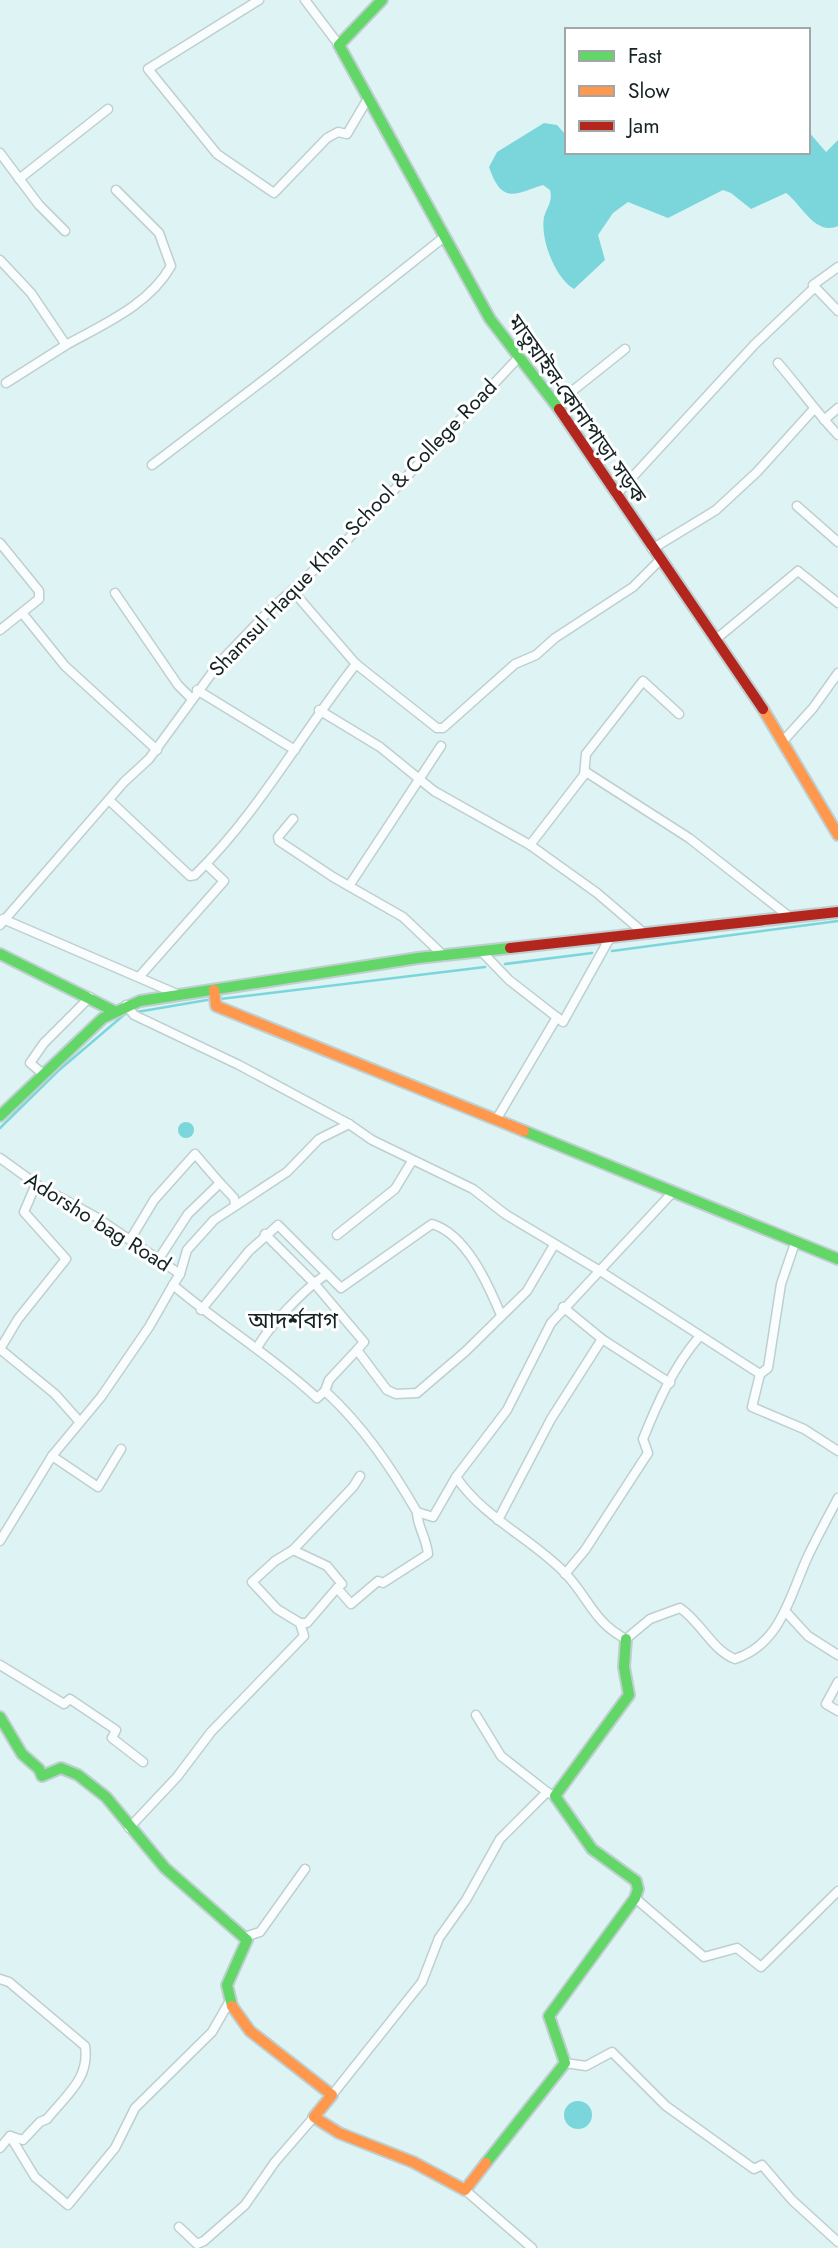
<svg xmlns="http://www.w3.org/2000/svg" width="838" height="2248" viewBox="0 0 838 2248" font-family="Jost,'Noto Sans Bengali',sans-serif">
	<style>
		.water { fill: #7bd6dc }
		.lines { fill: none; stroke-linecap: round; stroke-linejoin: round }
		.stream { stroke: #7bd6dc; stroke-width: 2.5 }
		.street-casing { stroke: #bfcfd0; stroke-width: 11 }
		.fast-casing { stroke: #bfcfd0; stroke-width: 14 }
		.slow-casing { stroke: #bfcfd0; stroke-width: 14 }
		.jam-casing { stroke: #bfcfd0; stroke-width: 14 }
		.street { stroke: #fafdfd; stroke-width: 8 }
		.fast { stroke: #63d668; stroke-width: 10 }
		.slow { stroke: #ff974d; stroke-width: 10 }
		.jam { stroke: #b3261e; stroke-width: 10 }
		.labels { text-anchor: middle; dominant-baseline: central; stroke-width: 6; stroke-linejoin: round; paint-order: stroke }
		.street-label { font-size: 21px; fill: #142223; stroke: #fff }
		.neighbourhood-label { font-size: 23px; fill: #142223; stroke: #fff }
	</style>
	<rect width="100%" height="100%" fill="#def3f4"/>
	<g class="water">
		<path d="M 544,123 L 557,125 L 567,136 L 567,152 L 808,152 L 808,131 L 826,152 L 838,140 L 838,226 C 815,236 802,205 786,193 L 751,209 L 731,193 L 723,190 L 668,218 L 628,202 L 613,213 L 598,235 L 605,260 L 574,289 C 555,278 540,239 544,217 C 547,207 553,201 550,190 L 543,185 C 515,194 502,205 489,167 L 497,152 Z"/>
		<circle cx="186" cy="1130" r="8"/>
		<circle cx="578" cy="2115" r="14"/>
	</g>
	<g class="lines">
		<g class="stream">
			<polyline points="612,951 838,921"/>
			<polyline points="505,964 592,953"/>
			<polyline points="220,999 485,967"/>
			<polyline points="0,1128 58,1071 125,1014 213,999"/>
		</g>
		<g class="street-casing">
			<g id="street">
				<polyline points="259,0 148,69 217,154 274,193 327,138 338,132 347,134 367,100"/>
				<polyline points="305,0 339,45"/>
				<polyline points="0,153 39,205 65,231"/>
				<polyline points="19,179 108,109"/>
				<path d="M 0,260 L 31,293 L 66,345 C 104,324 149,305 171,266 L 159,233 L 116,190"/>
				<polyline points="838,267 813,285 838,311"/>
				<path d="M 778,363 C 799,387 816,412 838,435"/>
				<polyline points="6,383 66,345"/>
				<polyline points="556,404 625,349"/>
				<polyline points="824,420 838,408"/>
				<polyline points="152,465 273,373 443,238"/>
				<polyline points="616,495 754,345 815,287"/>
				<polyline points="797,506 838,542"/>
				<polyline points="0,543 39,591 39,599 0,630"/>
				<polyline points="652,549 716,510 757,472 813,410"/>
				<polyline points="292,590 356,664 437,728 443,728 515,664 536,655 555,638 633,587 660,560"/>
				<polyline points="115,593 178,685 192,699"/>
				<polyline points="23,614 65,666 157,750"/>
				<polyline points="715,640 798,571 838,603"/>
				<polyline points="197,690 295,750"/>
				<polyline points="319,710 380,747 434,791 530,845 597,893 645,934"/>
				<polyline points="784,740 813,708 838,673"/>
				<polyline points="586,772 689,838 791,918"/>
				<path d="M 109,800 L 190,876 L 195,875 C 259,812 301,734 356,664"/>
				<polyline points="293,819 278,837 279,841 333,877 403,917 444,956"/>
				<polyline points="530,845 584,775 586,754 643,681 679,714"/>
				<polyline points="349,886 441,746"/>
				<polyline points="3,919 177,994"/>
				<polyline points="0,925 124,782 149,759 220,662 266,614 348,539 520,356"/>
				<polyline points="482,952 509,980 563,1022 611,936"/>
				<polyline points="139,977 224,881 206,864"/>
				<polyline points="126,1005 134,1015 239,1065 349,1124 372,1140 473,1189 505,1214 600,1271 760,1374 752,1407 804,1429 838,1451"/>
				<polyline points="42,1073 30,1063 44,1043 90,997"/>
				<polyline points="496,1120 557,1017"/>
				<path d="M 0,1158 L 36,1184 L 96,1217 L 180,1274 L 173,1285 C 220,1325 272,1356 317,1398 L 325,1391 C 363,1426 391,1467 417,1512 L 433,1517 L 456,1477 C 484,1518 531,1538 565,1573 C 589,1598 594,1623 626,1639 L 650,1619 L 680,1608 C 701,1622 712,1650 735,1659 C 781,1644 790,1595 808,1556 C 817,1537 828,1517 838,1498"/>
				<polyline points="36,1184 24,1212 66,1259 18,1319 0,1349 55,1394 79,1421"/>
				<polyline points="265,1234 314,1283 364,1342 357,1350 387,1390 396,1394 417,1393 466,1351 527,1291 554,1245"/>
				<polyline points="337,1235 395,1189 412,1161"/>
				<polyline points="130,1240 154,1200 195,1154 220,1183"/>
				<polyline points="158,1260 188,1214 220,1183 234,1198 235,1205"/>
				<polyline points="180,1274 187,1250 214,1220 287,1172 319,1139 349,1124"/>
				<polyline points="563,1307 602,1339 670,1383"/>
				<path d="M 201,1310 L 249,1251 L 278,1225 L 341,1288 L 432,1224 C 466,1234 488,1284 501,1315"/>
				<path d="M 257,1348 C 269,1326 305,1288 327,1274"/>
				<polyline points="760,1374 768,1368 781,1284 795,1243"/>
				<polyline points="325,1391 329,1380 357,1350"/>
				<polyline points="52,1456 98,1487 121,1449"/>
				<polyline points="456,1477 507,1410 551,1323 672,1193"/>
				<polyline points="498,1520 551,1419 602,1339"/>
				<polyline points="0,1541 52,1456 101,1397 149,1327 173,1285"/>
				<polyline points="293,1550 327,1566 342,1584 337,1588"/>
				<path d="M 565,1574 L 585,1550 L 648,1453 L 643,1439 C 657,1404 674,1366 699,1337"/>
				<polyline points="786,1612 808,1636 838,1655"/>
				<polyline points="300,1623 277,1609 252,1582 275,1561 293,1550 353,1487 360,1476"/>
				<polyline points="0,1665 64,1704 70,1699 116,1730 112,1738 143,1762"/>
				<polyline points="838,1682 826,1704 838,1711"/>
				<polyline points="476,1715 501,1756 547,1792"/>
				<path d="M 129,1828 L 177,1777 L 211,1732 L 304,1636 L 300,1623 L 307,1623 L 337,1588 L 351,1604 L 378,1581 L 383,1583 L 428,1554 C 426,1536 417,1526 417,1512"/>
				<polyline points="635,1898 704,1957 737,1948 761,1967 838,1891"/>
				<polyline points="244,1937 260,1932 305,1869"/>
				<path d="M 0,1979 L 9,1982 L 85,2046 C 90,2079 66,2095 47,2119 L 40,2122 L 23,2140 L 10,2136"/>
				<polyline points="565,2063 586,2066 612,2052 666,2106 754,2169 762,2165 792,2200 838,2242"/>
				<polyline points="332,2095 422,1982 439,1938 466,1900 500,1839 547,1792 555,1796"/>
				<polyline points="0,2148 10,2136 35,2177 68,2205 115,2148 135,2108 212,2032 231,1999"/>
				<polyline points="465,2190 532,2248"/>
				<polyline points="179,2227 197,2244 204,2241 245,2205 275,2162 314,2117"/>
			</g>
		</g>
		<g class="fast-casing">
			<g id="fast">
				<polyline points="382,0 339,45 490,319 559,409"/>
				<polyline points="0,954 114,1011"/>
				<polyline points="0,1116 103,1018 140,1001 418,958 510,948"/>
				<polyline points="524,1131 838,1259"/>
				<polyline points="0,1717 22,1754 39,1769 42,1776 61,1768 78,1775 106,1797 165,1868 247,1940 227,1985 232,2006"/>
				<polyline points="486,2163 565,2063 549,2016 635,1898 638,1889 636,1881 592,1849 555,1796 629,1695 624,1667 626,1639"/>
			</g>
		</g>
		<g class="slow-casing">
			<g id="slow">
				<polyline points="763,709 838,835"/>
				<polyline points="214,990 216,1006 524,1131"/>
				<polyline points="232,2006 250,2031 332,2095 314,2117 339,2133 413,2162 465,2190 486,2163"/>
			</g>
		</g>
		<g class="jam-casing">
			<g id="jam">
				<polyline points="559,409 763,709"/>
				<polyline points="510,948 838,912"/>
			</g>
		</g>
		<use href="#street" class="street"/>
		<use href="#fast" class="fast"/>
		<use href="#slow" class="slow"/>
		<use href="#jam" class="jam"/>
	</g>
	<g class="labels">
		<g class="street-label">
			<text transform="translate(577 409) rotate(55)">মাতুয়াইল-কোনাপাড়া সড়ক</text>
			<text transform="translate(353 528) rotate(-46)">Shamsul Haque Khan School &amp; College Road</text>
			<text transform="translate(98 1222) rotate(32)">Adorsho bag Road</text>
		</g>
		<g class="neighbourhood-label">
			<text x="293" y="1320">আদর্শবাগ</text>
		</g>
	</g>
	<rect x="565" y="28" width="245" height="126" fill="#ffffff" stroke="#a1a7a7" stroke-width="2"/>
	<rect x="579" y="51" width="35" height="10" fill="#63d668" stroke="#a1a7a7" stroke-width="2"/>
	<text x="628" y="63" font-size="21" fill="#142223">Fast</text>
	<rect x="579" y="86" width="35" height="10" fill="#ff974d" stroke="#a1a7a7" stroke-width="2"/>
	<text x="628" y="98" font-size="21" fill="#142223">Slow</text>
	<rect x="579" y="121" width="35" height="10" fill="#b3261e" stroke="#a1a7a7" stroke-width="2"/>
	<text x="628" y="133" font-size="21" fill="#142223">Jam</text>
</svg>
